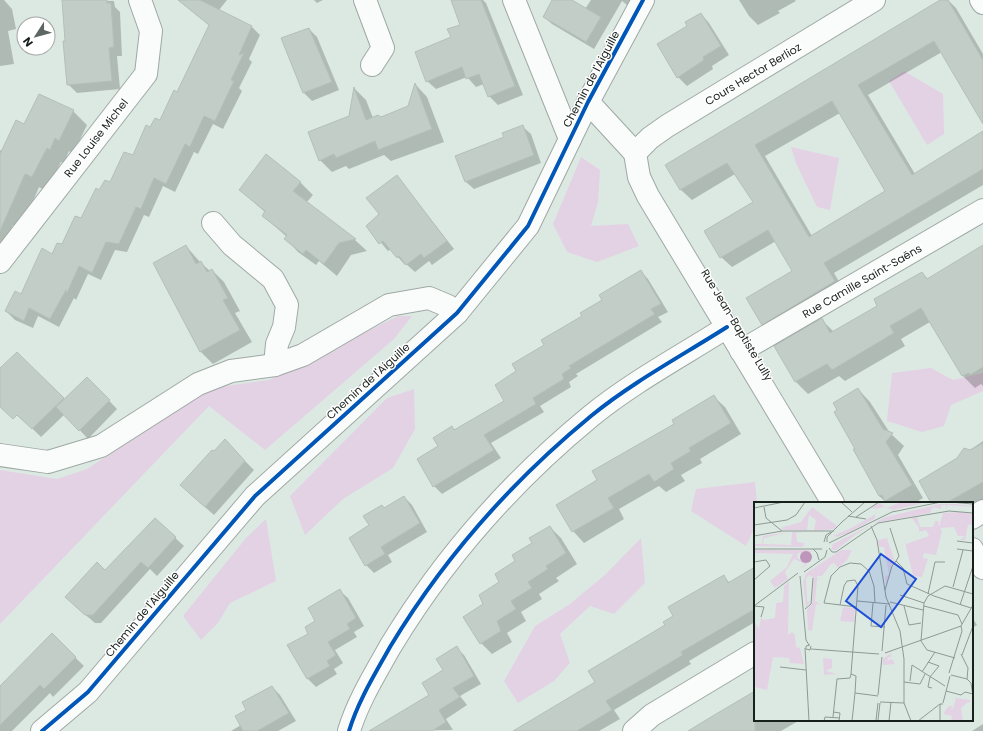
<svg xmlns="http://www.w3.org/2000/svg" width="983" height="731" viewBox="0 0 983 731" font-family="Poppins,sans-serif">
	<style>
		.green { fill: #e3d2e3 }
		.shadow { fill: #0003; fill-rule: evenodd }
		.building { fill: #c2cdc8; stroke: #b4bfba; fill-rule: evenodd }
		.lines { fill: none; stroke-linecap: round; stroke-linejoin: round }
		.minor-casing { stroke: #9fa9a4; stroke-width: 24 }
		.minor { stroke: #fafcfb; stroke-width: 22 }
		.cycleway-casing { stroke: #fff; stroke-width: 6 }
		.cycleway { stroke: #0057b8; stroke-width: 4 }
		.labels { text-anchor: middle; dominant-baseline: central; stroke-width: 3; stroke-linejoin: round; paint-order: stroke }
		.street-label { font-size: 11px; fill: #18201c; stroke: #fff }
		.inset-road { fill: none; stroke: #8e9993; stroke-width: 1 }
		.view { fill: #1d4ed8; fill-opacity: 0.15; stroke: #1d4ed8; stroke-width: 2 }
		.inset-edge { fill: none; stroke: #18201c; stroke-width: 2 }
	</style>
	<rect width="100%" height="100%" fill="#dce9e3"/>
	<g class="green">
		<polygon points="904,71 943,94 944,134 927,145 889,81"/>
		<polygon points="791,147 839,158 830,210 817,207 796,163"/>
		<polygon points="581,157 600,170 598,202 591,226 628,224 639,246 597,262 567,252 553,224"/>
		<polygon points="398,316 412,316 394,339 265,450 209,406 0,624 0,470 57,479 87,469 211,388 269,380"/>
		<polygon points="931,368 953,380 983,373 983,391 951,405 944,426 922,432 887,421 892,373"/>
		<polygon points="414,389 415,429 393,468 343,499 305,535 290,496 387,398"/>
		<polygon points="755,482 757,503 755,503 755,527 746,546 691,511 696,489"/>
		<polygon points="266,519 276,581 230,603 218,623 201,640 183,616 246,538"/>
		<polygon points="641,538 645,583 614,614 590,606 560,634 570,663 554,681 518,703 504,681 535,626 570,604 606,574"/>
	</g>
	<g class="shadow">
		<polygon points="0,0 4,0 12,9 16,29 8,31 14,64 0,66"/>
		<polygon points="63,0 114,1 115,7 120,12 122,56 117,56 120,89 77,93 68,84"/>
		<polygon points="178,0 227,0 219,10 252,27 260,35 249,59 252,62 239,88 242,91 223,129 213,124 198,154 194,152 175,192 163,186 149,217 144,215 127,252 115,250 101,280 88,274 76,300 74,298 59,327 38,316 33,328 15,320 6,311 62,246 100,192 110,183 133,157 150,129 160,121 177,93 210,26"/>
		<polygon points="314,0 323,0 317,3"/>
		<polygon points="465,0 483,0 486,3 523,95 498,105 489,96 484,84 476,87 467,77 436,89 427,81 452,38 461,26"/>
		<polygon points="554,0 570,0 585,9 591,0 631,0 627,5 622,1 594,49 552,24 544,17"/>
		<polygon points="739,0 795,0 796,1 778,11 780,13 758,25 749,16"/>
		<path d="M 942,0 L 948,0 L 956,8 L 983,54 L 983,122 L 942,52 L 868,95 L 915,174 L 983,132 L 983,185 L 834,273 L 845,292 L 773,334 L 762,324 L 794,271 L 776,241 L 732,267 L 721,257 L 754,202 L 735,174 L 692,200 L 681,190 L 666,165 ZM 840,113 L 886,192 L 812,236 L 765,156 Z"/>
		<polygon points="701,14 709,23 729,55 712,66 713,69 687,86 678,77 688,27"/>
		<polygon points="309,29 317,37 339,90 312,101 303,92"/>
		<polygon points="416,85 427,97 444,142 391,161 384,155 349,169 346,166 332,172 320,160 350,117 355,89 366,100 373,118 381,118 409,107"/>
		<polygon points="73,111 87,125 73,154 69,151 64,163 61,162 46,191 39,187 26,218 18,228 13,225 4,244 0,248 0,150 2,151 25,125"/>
		<polygon points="523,127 531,134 541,163 474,189 466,182 457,156 505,138"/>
		<polygon points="397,177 454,249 432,265 429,261 415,272 406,264 405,265 391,249 388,251 367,226 381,215"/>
		<polygon points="300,182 313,195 306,203 355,240 367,251 351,255 337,276 319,261 316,265 298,252 286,239 287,237 263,216 266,213 240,190"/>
		<polygon points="186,246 200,262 210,271 212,270 224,282 240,311 235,313 252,342 213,364 201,352"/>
		<polygon points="983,249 983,386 981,384 975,388 963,376 930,322 901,339 905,346 845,381 839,376 808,394 796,382 776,346 822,320 834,332 878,306 922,273 928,279"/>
		<polygon points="640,271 648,279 668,312 658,317 662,322 576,374 578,376 569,382 571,387 540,406 544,412 491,443 501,458 442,494 434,486 439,447 452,427 455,430 506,401 518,371 546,345"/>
		<polygon points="17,353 64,400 87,378 117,409 88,439 65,414 41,437 1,398 0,370"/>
		<polygon points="858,389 870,402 890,433 904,446 898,455 923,498 915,503 887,503 879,496 839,411"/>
		<polygon points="713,396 725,407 741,434 700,459 702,463 681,475 685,481 666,492 659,486 619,509 624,519 584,543 573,531 598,481"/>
		<polygon points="225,441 254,470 214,515 190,494 214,453"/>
		<polygon points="983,441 983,501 972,508 972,503 932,503 957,459"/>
		<polygon points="404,497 412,505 427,532 388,555 392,562 374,573 366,565 370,526 384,509"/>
		<polygon points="155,519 184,546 157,576 150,569 101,623 95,623 75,606"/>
		<polygon points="550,527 561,538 577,564 556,578 559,581 539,594 542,599 521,612 526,621 507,633 512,642 492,654 481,643 485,604 516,562"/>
		<polygon points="755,568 755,622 689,661 691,664 614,710 620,719 599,731 533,731 667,625 675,616 723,576 730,583"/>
		<polygon points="340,591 348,598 364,626 354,632 357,637 335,650 343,663 334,669 337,674 316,687 308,679 289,646 309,634"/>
		<polygon points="972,617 977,625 972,628"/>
		<polygon points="52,635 84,666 53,697 50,693 12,731 0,731 0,688"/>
		<polygon points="456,648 464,655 481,684 460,696 467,705 446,719 453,730 397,731 430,695"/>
		<polygon points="272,687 280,695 296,721 278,731 231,731 241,725 248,710"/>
		<polygon points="755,692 755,720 800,720 781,731 690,731"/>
		<polygon points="983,724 983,731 972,731"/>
	</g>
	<g class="building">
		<polygon points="62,0 107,0 107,3 111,3 114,47 109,48 112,81 67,85 63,41 65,41"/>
		<polygon points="178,0 200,0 252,26 239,55 244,53 231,80 234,81 215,121 204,116 190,147 185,144 166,184 154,178 141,209 136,207 119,244 106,242 92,273 79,266 67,293 66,290 50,319 29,308 24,321 5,311 15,291 21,294 42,248 52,254 57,243 62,244 75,216 81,218 96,188 99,190 105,180 110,182 124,152 133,155 146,125 150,127 155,118 160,120 174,90 177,92 209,25"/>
		<polygon points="451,0 481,0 515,86 488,97 479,74 466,79 462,67 426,82 415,52 451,37 447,29 460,25"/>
		<polygon points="552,0 572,0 601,17 586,42 543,17"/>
		<path d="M 940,0 L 948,0 L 983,60 L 983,124 L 934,41 L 858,85 L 912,175 L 983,131 L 983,169 L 824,263 L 835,281 L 762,325 L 746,298 L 792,271 L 768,230 L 720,258 L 704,231 L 753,202 L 727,163 L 680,190 L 665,165 ZM 832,101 L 885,191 L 809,237 L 755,145 Z"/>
		<polygon points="701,13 721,46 703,57 704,60 677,78 657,44 687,26 685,22"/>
		<polygon points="309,28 332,82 303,93 281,38"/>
		<polygon points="415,83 432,129 378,150 375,141 336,158 334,154 319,161 308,132 349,116 354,87 366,120 378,115 381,117 408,106"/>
		<polygon points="39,94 74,110 59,141 55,138 50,150 47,148 32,177 25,174 0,231 0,154 16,120 24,124"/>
		<polygon points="523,125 534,155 465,182 455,156 504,137 502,133"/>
		<polygon points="266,154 301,182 293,191 356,239 339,243 324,264 306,250 303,254 284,239 287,235 262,216 265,211 239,190"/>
		<polygon points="397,175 447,241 424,258 421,254 406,265 399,256 397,258 383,241 379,244 366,226 379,214 366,198"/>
		<polygon points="186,245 196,264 201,261 207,272 212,269 228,298 223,300 240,330 200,352 153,263"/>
		<polygon points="983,245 983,367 970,375 969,373 962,376 921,308 890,326 894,333 832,370 827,364 795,382 774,346 822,318 830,333 877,306 874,299 922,272 927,279"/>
		<polygon points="641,270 661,304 651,309 655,314 569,366 571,368 562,374 564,379 533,398 536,404 484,435 494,450 433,487 417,459 438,446 433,438 452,426 454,430 504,401 495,385 516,371 512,364 544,345 541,340 582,316 580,313 602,300 599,295"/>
		<polygon points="17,352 64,398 32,429 17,415 13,419 0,407 0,368"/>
		<polygon points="87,377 110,400 79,431 56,407"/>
		<polygon points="858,388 883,429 893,433 886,442 912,485 885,501 882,495 879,496 853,449 855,449 834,412 837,410 833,403"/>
		<polygon points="714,395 731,423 689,448 691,451 671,463 674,469 654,482 649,474 608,498 614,508 572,532 556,505 597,480 592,471 674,424 672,420"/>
		<polygon points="225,439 245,461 205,507 180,485 212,450 214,451"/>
		<polygon points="983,443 983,482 946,503 931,503 919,481 957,458 964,448 970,450"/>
		<polygon points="404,496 420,523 381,547 385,554 365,566 349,538 369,525 363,516 382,505 384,508"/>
		<polygon points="155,518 176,537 148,568 141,562 93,615 85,615 65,597 97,562 105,570"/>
		<polygon points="550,526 566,553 546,566 548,569 528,582 532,588 511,601 516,609 497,621 501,631 480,644 463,617 483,604 479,595 499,582 495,574 515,561 512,555 532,543 529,538"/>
		<polygon points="755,567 755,609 681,652 683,655 606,701 612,710 577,731 513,731 595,682 588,671 665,625 663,622 673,616 668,607 724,575 728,583"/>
		<polygon points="340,589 356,618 347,624 350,629 328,642 336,655 327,661 330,666 307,679 287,645 308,634 305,627 315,621 308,608"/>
		<polygon points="52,633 76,657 44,689 40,685 0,725 0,686"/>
		<polygon points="457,646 474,676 453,688 460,697 439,710 446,722 432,731 369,731 429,695 422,683 443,670 436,659"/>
		<polygon points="272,686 289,713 257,731 243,731 235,716 246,710 242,702"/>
		<polygon points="755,691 755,731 688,731 716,714"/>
	</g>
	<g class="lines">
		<g class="minor-casing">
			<g id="minor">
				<polyline points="365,0 383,48 372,65"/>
				<polyline points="514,0 570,139"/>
				<polyline points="981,0 983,3"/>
				<polyline points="588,102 635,153"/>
				<polyline points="635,153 639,177 648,196 833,503"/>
				<polyline points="635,153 650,138 667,126 874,0"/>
				<polyline points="213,223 232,245 273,279 287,305 284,327 277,344 275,365"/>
				<polyline points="0,262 146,74 151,31 140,0"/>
				<polyline points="741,351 983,210"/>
				<polyline points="0,455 48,462 101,446 198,384 231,371 275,365 303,355 389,305 429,298 448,306 457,313"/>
				<polyline points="972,518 983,511"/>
				<polyline points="972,549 983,568"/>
				<polyline points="42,731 88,692 255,496 457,313 528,226 588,102 643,0"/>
				<path d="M 349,731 C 358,701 375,674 390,647 C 443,559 512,481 591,416 C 631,383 683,355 727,327"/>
				<polyline points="634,731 652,715 755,653"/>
			</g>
		</g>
		<use href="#minor" class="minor"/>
		<g class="cycleway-casing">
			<g id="cycleway">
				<polyline points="42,731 88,692 255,496 457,313 528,226 588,102 643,0"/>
				<path d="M 349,731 C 358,701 375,674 390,647 C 443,559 512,481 591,416 C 631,383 683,355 727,327"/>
			</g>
		</g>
		<use href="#cycleway" class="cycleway"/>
	</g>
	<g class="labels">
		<g class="street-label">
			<text transform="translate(753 74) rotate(-31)">Cours Hector Berlioz</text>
			<text transform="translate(591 79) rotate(-62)">Chemin de l'Aiguille</text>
			<text transform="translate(96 138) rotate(-52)">Rue Louise Michel</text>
			<text transform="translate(862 281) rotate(-30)">Rue Camille Saint-Saëns</text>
			<text transform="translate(737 325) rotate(59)">Rue Jean-Baptiste Lully</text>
			<text transform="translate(368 381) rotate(-42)">Chemin de l'Aiguille</text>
			<text transform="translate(142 614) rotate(-50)">Chemin de l'Aiguille</text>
		</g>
	</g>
	<g transform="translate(754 502)">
		<rect width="219" height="219" fill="#dce9e3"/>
		<path d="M 126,0 L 132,6 L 147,0 L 173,0 L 139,8 L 129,5 L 122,7 L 116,6 ZM 186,2 L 201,2 L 219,4 L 219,5 L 193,3 L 192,9 L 192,3 L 187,3 L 187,7 L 179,5 L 176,11 L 120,21 L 101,33 L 82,48 L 77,48 L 79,42 L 132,15 ZM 58,5 L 83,24 L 80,27 L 60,29 L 62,18 L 55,13 L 53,28 L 30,28 L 26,26 L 47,20 ZM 123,9 L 120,17 L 95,31 L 82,35 L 79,32 L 81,33 L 97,26 L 122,12 ZM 205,10 L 219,12 L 219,22 L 214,23 L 211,38 L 206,38 L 211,34 L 204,34 L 200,25 L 186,26 L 188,29 L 182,53 L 170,51 L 169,56 L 174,57 L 168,75 L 159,74 L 149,32 L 152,42 L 175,34 L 172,28 L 165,30 L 165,26 L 158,16 L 163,15 L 166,25 L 179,25 L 181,19 L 184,19 L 185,25 L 189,11 ZM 35,30 L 10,36 L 9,42 L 37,43 L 38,30 L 50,30 L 42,31 L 43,40 L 50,41 L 49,45 L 0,44 L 0,42 L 8,42 L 9,34 ZM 133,36 L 141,60 L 137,63 L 136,74 L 132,84 L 131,74 L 135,73 L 130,45 L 125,45 L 124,38 ZM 0,48 L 54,48 L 59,50 L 44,51 L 43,56 L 53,62 L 47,67 L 51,62 L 40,57 L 31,70 L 34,77 L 21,86 L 16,79 L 33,65 L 39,52 L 0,51 ZM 87,48 L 98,48 L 93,58 L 84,66 L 80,61 L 77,62 L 68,74 L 63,74 L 63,77 L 68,78 L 63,78 L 61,99 L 67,103 L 62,102 L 58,129 L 54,128 L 53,108 L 58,102 L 60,76 L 55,73 L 52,76 L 53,99 L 56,100 L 52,105 L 49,80 L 52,72 L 59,66 L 60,69 L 60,66 ZM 35,79 L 34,133 L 38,130 L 41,133 L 42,145 L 46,146 L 50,162 L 36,161 L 35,156 L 19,155 L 13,188 L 0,185 L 0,119 L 5,127 L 7,115 L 9,118 L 21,116 L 22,101 L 29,100 L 30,84 ZM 89,105 L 101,106 L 100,120 L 86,119 ZM 138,150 L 136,153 L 139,154 L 134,156 L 133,159 L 138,157 L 141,162 L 129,163 L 129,157 ZM 69,156 L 78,157 L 78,166 L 72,169 L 83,172 L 70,173 ZM 202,196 L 216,198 L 216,201 L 214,200 L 207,206 L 209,219 L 197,219 L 198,214 L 189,212 L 194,205 L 199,203 L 197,207 L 199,207 Z" fill="#e3d2e3"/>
		<path d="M46 55a6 6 0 1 1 12 0a6 6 0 1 1-12 0Z" fill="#be96bc"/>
		<path class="inset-road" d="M 87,0 L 98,10M 196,0 L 219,2M 10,5 L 12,16 L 28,29M 0,6 L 30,0M 94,14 L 112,17M 102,15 L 125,0M 0,23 L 33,18 L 42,13 L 51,0M 117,24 L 123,38 L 132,95 L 146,129 L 150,157 L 150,201 L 157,219M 136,26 L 145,54 L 142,59 L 149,66 L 153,82 L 180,94 L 217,106M 0,34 L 28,29 L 80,29M 203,39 L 219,41M 70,40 L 72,33 L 77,30M 73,40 L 73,35 L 88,20 L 111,0M 75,41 L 138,10 L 187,0M 75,46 L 78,50 L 82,50 L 124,21 L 195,9 L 219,11M 0,47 L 68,47M 59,47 L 63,51 L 65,58M 203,47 L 219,49M 0,60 L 12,58 L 16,64 L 0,78M 50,70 L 71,55 L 73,48M 46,74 L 52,138 L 55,143M 199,85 L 209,48M 131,88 L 138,64 L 142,59M 174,92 L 181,60 L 191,60M 146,93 L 170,101M 103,99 L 136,102M 136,100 L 169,108M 119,101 L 117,124 L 131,125M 206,103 L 219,64M 0,104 L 10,105 L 7,115M 0,104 L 44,71M 150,104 L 155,123 L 167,121M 170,104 L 204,113 L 208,122M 103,105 L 70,101 L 77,74 L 86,65 L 96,61 L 107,62 L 115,69 L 120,84 L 121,101M 51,107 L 57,102 L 59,76M 56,143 L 52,144 L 52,147 L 56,148 L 57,144M 51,146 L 55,219M 57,147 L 125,152M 128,149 L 132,103M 131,151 L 207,124M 207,152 L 214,166 L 213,177M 208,153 L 219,124M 201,156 L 173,148 L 167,139 L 170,101 L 174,94 L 191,84 L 219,92M 174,160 L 185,164 L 176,175 L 174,185 L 178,186M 26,165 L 52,168M 168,170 L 181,150M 195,171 L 208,129 L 207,124 L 219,103M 97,172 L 102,174 L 101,191 L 124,194M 197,173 L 213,177 L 217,181 L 219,194M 156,179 L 158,163 L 191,184M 150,180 L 166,182 L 171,172M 192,189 L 207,193 L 211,190 L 219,192M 124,193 L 128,155M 126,200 L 150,201M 189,201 L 196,174M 79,210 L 86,211 L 85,219M 79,215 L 83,177 L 96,176 L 97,172 L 104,84 L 101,78 L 93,79 L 90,84 L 86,103M 122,218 L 124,201M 124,218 L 126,201M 70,219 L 71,215 L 86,216M 98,219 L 101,191M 135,219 L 137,200M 164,219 L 186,202M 186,219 L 186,202 L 189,202"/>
		<path class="view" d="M 127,52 L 162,77 L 127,125 L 92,99 Z"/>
		<rect width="219" height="219" class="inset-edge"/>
	</g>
	<g transform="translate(36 36) rotate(234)"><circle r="19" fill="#ffffff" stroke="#a3a6a4"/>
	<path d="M0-3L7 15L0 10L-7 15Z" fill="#5d6662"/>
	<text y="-6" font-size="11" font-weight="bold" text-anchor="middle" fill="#18201c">N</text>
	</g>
</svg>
